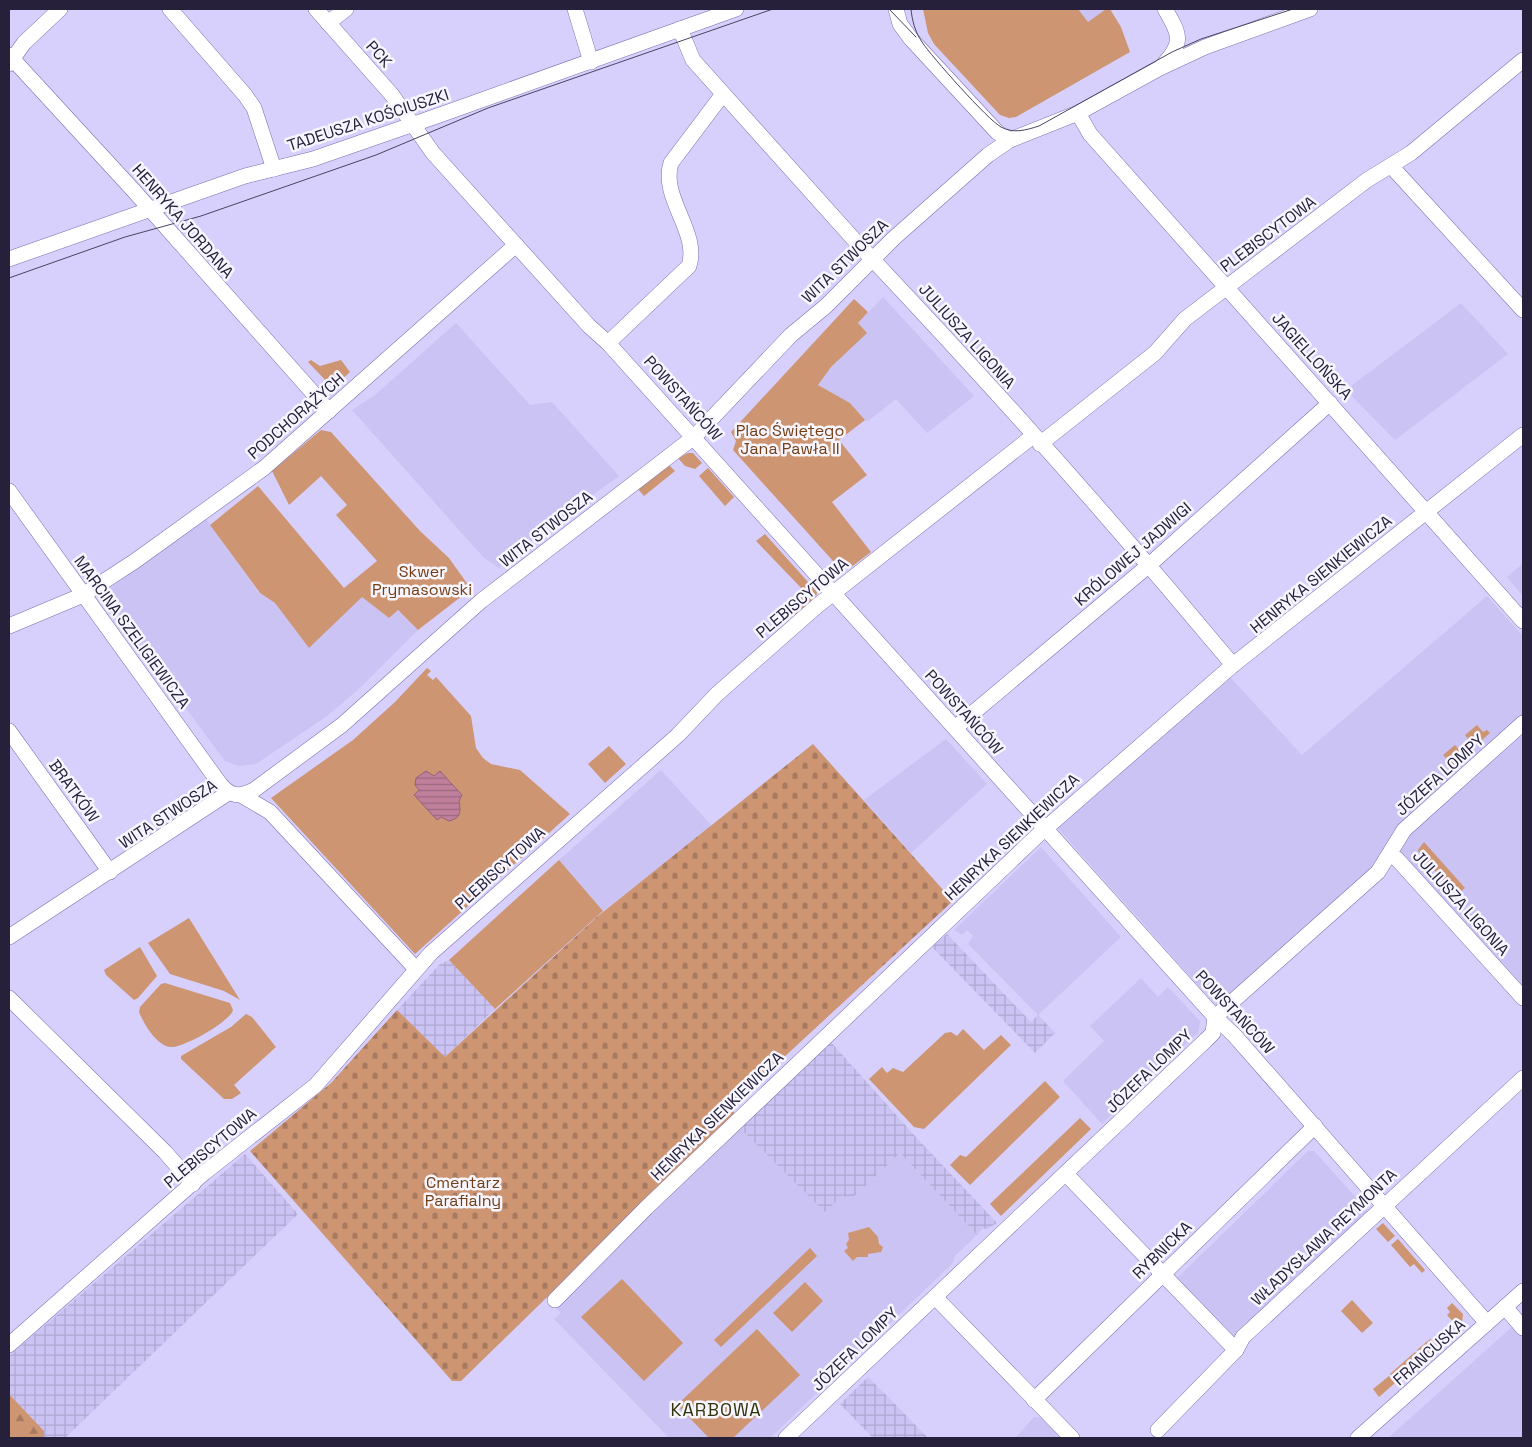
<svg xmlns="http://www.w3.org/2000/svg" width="1532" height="1447" viewBox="0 0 1532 1447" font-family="'Space Grotesk',sans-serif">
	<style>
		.built { fill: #cbc3f3 }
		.industrial { fill: url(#industrial-grid) }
		.green { fill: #ce9572 }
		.forest { fill: url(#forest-firs) }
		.cemetery { fill: url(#cemetery-stones) }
		.water { fill: url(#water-rules); stroke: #92627e }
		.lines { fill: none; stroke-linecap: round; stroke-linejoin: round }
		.minor-casing { stroke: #7d6eb1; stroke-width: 16 }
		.minor { stroke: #fff; stroke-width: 15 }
		.tram { stroke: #4a4462; stroke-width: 1 }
		.labels { text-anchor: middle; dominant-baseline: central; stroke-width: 5; stroke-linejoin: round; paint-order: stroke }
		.street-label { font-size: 16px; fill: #26203b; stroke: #f7f6fe }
		.park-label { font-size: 16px; fill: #743d14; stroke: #f7f6fe }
		.neighbourhood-label { font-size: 18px; letter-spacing: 1px; fill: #32340b; stroke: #f7f6fe }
	</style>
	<defs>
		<pattern id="industrial-grid" width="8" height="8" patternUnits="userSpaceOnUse" patternTransform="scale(1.25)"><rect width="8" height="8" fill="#cbc3f3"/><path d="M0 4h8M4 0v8" fill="none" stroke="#aea7d1"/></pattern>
		<pattern id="forest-firs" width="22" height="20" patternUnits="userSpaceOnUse" patternTransform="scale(1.25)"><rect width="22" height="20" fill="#ce9572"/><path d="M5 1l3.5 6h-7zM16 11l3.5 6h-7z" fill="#a7795f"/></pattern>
		<pattern id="cemetery-stones" width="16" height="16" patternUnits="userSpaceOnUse" patternTransform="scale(1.25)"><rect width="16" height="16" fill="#ce9572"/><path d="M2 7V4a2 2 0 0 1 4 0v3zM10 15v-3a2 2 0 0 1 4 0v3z" fill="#a7795f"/></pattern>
		<pattern id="water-rules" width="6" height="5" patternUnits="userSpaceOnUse" patternTransform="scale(1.25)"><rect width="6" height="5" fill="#c07f9a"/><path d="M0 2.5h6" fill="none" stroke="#9c687f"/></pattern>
	</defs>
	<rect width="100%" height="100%" fill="#d7d0fc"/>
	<g class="built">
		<polygon points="1078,9 1106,9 1088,22"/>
		<polygon points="883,297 974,396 927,433 896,399 868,421 865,420 850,403 818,385 831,367 866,333 858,323"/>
		<polygon points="1461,303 1508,354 1395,440 1346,390"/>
		<polygon points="456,323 530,405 552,402 619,476 564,516 499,568 484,558 352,410 375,395"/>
		<polygon points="205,518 259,593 275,603 309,648 362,596 389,618 397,610 418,630 361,687 327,716 256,764 239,766 225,761 170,687 165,690 135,648 133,634 104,593"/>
		<polygon points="1523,563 1523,596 1507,577"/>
		<polygon points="1487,596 1523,636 1523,985 1397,850 1216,1005 1055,825 1228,675 1302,755"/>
		<polygon points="946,739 987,784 911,853 864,800"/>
		<polygon points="661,770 712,826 603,911 559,860"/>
		<polygon points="1041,847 1121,937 1038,1015 968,944 973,936 967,930 962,935 954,930"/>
		<polygon points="1141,978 1158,997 1168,987 1200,1021 1198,1035 1196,1034 1161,1068 1159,1068 1102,1124 1063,1081 1104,1041 1090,1026"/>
		<polygon points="739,1126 843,1195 849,1201 900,1153 977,1235 955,1256 952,1264 770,1438 669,1438 554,1319 561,1313 553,1305"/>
		<polygon points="1308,1151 1314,1151 1368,1211 1235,1338 1177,1278"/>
		<polygon points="1513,1326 1523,1338 1523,1438 1388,1438"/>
		<polygon points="1043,1412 1069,1438 1015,1438 1034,1417 1039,1417"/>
	</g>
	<g class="industrial">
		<polygon points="947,934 1031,1022 1038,1015 1055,1033 1035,1053 932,947"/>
		<polygon points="449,960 495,1009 444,1058 397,1010 440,964"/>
		<polygon points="830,1041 915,1136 997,1223 987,1229 983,1228 977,1235 900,1153 849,1201 843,1195 825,1212 737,1125"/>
		<polygon points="245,1154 298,1214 65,1438 44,1438 44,1431 9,1394 9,1356"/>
		<polygon points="868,1377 891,1400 928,1438 873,1438 840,1404"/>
	</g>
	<g class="green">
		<polygon points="923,9 1078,9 1088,22 1106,9 1110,9 1121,27 1130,52 1016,117 1009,118 1000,115 934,44 928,33"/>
		<polygon points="854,299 868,312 858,323 867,333 831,367 818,385 850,403 865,420 839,440 867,475 832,502 871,552 850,568 843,559 833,561 733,450 736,441 731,432"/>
		<polygon points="311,360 320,366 341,360 350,372 339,382 329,384 308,362"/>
		<polygon points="321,430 331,432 420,531 449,558 471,589 418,630 398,610 389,618 362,597 309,648 275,603 260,593 210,525 258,486 344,588 377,561 336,515 347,505 321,476 289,505 272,471"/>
		<polygon points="688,453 693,453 702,463 695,469 685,466 678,458"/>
		<polygon points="669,465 675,471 644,496 638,489"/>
		<polygon points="708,468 734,497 725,506 699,476"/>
		<polygon points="765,534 817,592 816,597 799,615 789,613 787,610 806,593 756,541"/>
		<polygon points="427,668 431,671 427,675 433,680 436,677 471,716 476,748 483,758 491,764 520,770 570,814 415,954 271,798 353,740 395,702"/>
		<polygon points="1477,725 1483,732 1487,730 1490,733 1482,740 1469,740 1465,735"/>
		<path d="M 1455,745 C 1465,754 1457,762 1449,769 L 1446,765 L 1450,762 L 1443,755 Z"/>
		<polygon points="609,746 626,764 605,783 588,764"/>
		<polygon points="1424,842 1465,888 1460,892 1454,892 1419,853 1418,850"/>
		<polygon points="559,860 603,911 495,1009 449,960"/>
		<polygon points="189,918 240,1000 224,991 170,974 148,943"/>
		<polygon points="140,947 157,976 138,998 134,1000 106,975 104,970"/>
		<path d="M 165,983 L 230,1003 L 233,1010 C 231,1021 182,1049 170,1047 C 156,1045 144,1024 139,1012 L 140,1007 L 161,984 Z"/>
		<polygon points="246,1014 252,1017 276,1047 234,1085 241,1093 232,1099 224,1099 181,1059 181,1056 231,1027"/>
		<polygon points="963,1029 984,1050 1001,1035 1011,1045 924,1129 914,1127 869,1079 882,1067 887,1073 893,1068 903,1072 945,1033 951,1032 957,1036"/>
		<polygon points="1045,1081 1060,1097 970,1185 950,1165 960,1155 966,1157"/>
		<polygon points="1080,1118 1091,1129 1001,1216 990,1204"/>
		<polygon points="1383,1223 1395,1236 1388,1242 1376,1229"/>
		<polygon points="869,1227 878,1237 879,1244 883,1247 881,1252 868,1254 868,1257 857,1257 853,1261 844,1251 848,1248 846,1244 849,1240 848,1233"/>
		<polygon points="1398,1239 1425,1270 1422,1273 1414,1264 1410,1267 1391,1245"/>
		<polygon points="810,1248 817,1256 721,1347 714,1340"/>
		<polygon points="622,1279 683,1343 644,1381 581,1317"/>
		<polygon points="805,1282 823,1301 792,1332 773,1313"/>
		<polygon points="1352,1300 1373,1323 1362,1333 1341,1311"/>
		<polygon points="1452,1303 1463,1314 1462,1324 1458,1327 1447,1315 1450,1312 1447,1308"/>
		<polygon points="757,1329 800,1375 733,1438 709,1438 677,1405"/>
		<polygon points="1430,1339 1438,1345 1424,1358 1417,1350"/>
		<polygon points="1415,1352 1421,1359 1397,1381 1390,1374"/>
		<polygon points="1389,1376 1395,1383 1379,1397 1373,1389"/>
	</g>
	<polygon class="forest" points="9,1394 44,1431 44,1438 10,1438"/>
	<polygon class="cemetery" points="813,744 953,901 742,1096 738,1101 740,1103 734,1109 734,1115 461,1381 452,1381 250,1151 331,1083 397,1010 445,1057 598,916"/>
	<path class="water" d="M 426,771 L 434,776 L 440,771 L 462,795 L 459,801 C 461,812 461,818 449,821 L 441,817 L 437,820 L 414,795 L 419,790 L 415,785 L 416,778 Z"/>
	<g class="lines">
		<g class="minor-casing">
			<g id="minor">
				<polyline points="170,9 245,95 254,108 274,169"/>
				<polyline points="316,9 392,95 433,153 589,326 608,343 1215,1017 1234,1035 1487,1323"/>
				<polyline points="575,9 591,62"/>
				<polyline points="896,9 900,24 911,39 997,132 1010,140"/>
				<polyline points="328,23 346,9"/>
				<path d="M 680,29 L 693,60 L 858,244 C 987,380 1113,521 1233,665"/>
				<polyline points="9,55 134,191 329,411"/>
				<polyline points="9,64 24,43 60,9"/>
				<path d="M 1163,65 C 1185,42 1179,33 1165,9"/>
				<polyline points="1078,113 1090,134 1523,621"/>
				<polyline points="1391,166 1523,310"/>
				<polyline points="9,259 245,176 313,159 437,116 736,9"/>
				<path d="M 608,343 L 689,266 C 700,232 660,198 671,163 L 723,94"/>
				<polyline points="1040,444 1155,353 1185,319 1367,180 1411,153 1523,60"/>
				<path d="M 9,491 L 220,784 C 231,797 239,797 254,790 L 342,725 L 481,601 L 694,437 L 791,335 L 826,306 L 894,238 L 988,155 L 1010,140 L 1078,113 L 1160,68 L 1205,47 L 1310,9"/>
				<polyline points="9,626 83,595 135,561 264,468 516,245"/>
				<polyline points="955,728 1148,566 1330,403"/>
				<polyline points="9,731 110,872"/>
				<polyline points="241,795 270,812 416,969"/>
				<polyline points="1390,855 1397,859 1523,998"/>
				<polyline points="9,937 228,793"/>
				<polyline points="9,998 165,1152 193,1184"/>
				<polyline points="1066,1174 1236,1350"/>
				<polyline points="935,1297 1072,1438"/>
				<polyline points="555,1300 646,1208 1038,835 1233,665 1523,435"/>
				<polyline points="1505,1307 1523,1328"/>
				<polyline points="9,1345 204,1173 316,1085 431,953 678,735 717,694 817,606 1033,436"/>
				<polyline points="1034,1400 1315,1126"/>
				<polyline points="1158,1430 1236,1350 1243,1337 1523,1078"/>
				<polyline points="786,1438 1206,1040 1213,1033 1215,1017 1378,872 1404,830 1523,723"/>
				<polyline points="1358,1438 1523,1291"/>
			</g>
		</g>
		<use href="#minor" class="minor"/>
		<g class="tram">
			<polyline points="889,9 916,37"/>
			<path d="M 911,9 C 912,20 915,32 922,42 C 931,56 988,120 1001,127 C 1014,134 1026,130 1039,126 L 1172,52 L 1201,39 L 1293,9"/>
			<polyline points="9,278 125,237 201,216 376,155 488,108 773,9"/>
		</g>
	</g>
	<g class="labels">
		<g class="street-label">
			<text transform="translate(379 54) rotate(48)">PCK</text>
			<text transform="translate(368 120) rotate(-18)">TADEUSZA KOŚCIUSZKI</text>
			<text transform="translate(183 221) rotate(49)">HENRYKA JORDANA</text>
			<text transform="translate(1268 234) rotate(-37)">PLEBISCYTOWA</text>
			<text transform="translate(845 261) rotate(-44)">WITA STWOSZA</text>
			<text transform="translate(967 336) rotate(48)">JULIUSZA LIGONIA</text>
			<text transform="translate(1312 356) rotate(48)">JAGIELLOŃSKA</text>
			<text transform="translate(683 398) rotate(48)">POWSTAŃCÓW</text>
			<text transform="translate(296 416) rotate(-41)">PODCHORĄŻYCH</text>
			<text transform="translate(546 529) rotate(-38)">WITA STWOSZA</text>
			<text transform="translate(1133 554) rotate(-41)">KRÓLOWEJ JADWIGI</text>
			<text transform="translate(1321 574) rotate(-39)">HENRYKA SIENKIEWICZA</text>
			<text transform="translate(802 598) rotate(-40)">PLEBISCYTOWA</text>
			<text transform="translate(132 632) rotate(54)">MARCINA SZELIGIEWICZA</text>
			<text transform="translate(964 712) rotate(48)">POWSTAŃCÓW</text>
			<text transform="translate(1440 775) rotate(-42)">JÓZEFA LOMPY</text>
			<text transform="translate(74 791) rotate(54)">BRATKÓW</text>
			<text transform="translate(168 814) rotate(-33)">WITA STWOSZA</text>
			<text transform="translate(1012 837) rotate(-43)">HENRYKA SIENKIEWICZA</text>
			<text transform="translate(500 868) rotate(-42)">PLEBISCYTOWA</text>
			<text transform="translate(1461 903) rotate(48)">JULIUSZA LIGONIA</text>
			<text transform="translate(1235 1012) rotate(47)">POWSTAŃCÓW</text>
			<text transform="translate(1149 1071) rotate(-44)">JÓZEFA LOMPY</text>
			<text transform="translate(717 1116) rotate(-44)">HENRYKA SIENKIEWICZA</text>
			<text transform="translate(210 1148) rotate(-40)">PLEBISCYTOWA</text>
			<text transform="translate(1324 1237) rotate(-43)">WŁADYSŁAWA REYMONTA</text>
			<text transform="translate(1162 1250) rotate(-44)">RYBNICKA</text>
			<text transform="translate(855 1349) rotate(-44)">JÓZEFA LOMPY</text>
			<text transform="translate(1429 1352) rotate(-42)">FRANCUSKA</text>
		</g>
		<g class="park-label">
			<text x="790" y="430">Plac Świętego<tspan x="790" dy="18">Jana Pawła II</tspan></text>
			<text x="422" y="571">Skwer<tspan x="422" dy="18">Prymasowski</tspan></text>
			<text x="463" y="1182">Cmentarz<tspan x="463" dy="18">Parafialny</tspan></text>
		</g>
		<g class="neighbourhood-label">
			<text x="716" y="1409">KARBOWA</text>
		</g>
	</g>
	<rect width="1532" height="1447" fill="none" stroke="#26203b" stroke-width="20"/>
</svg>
